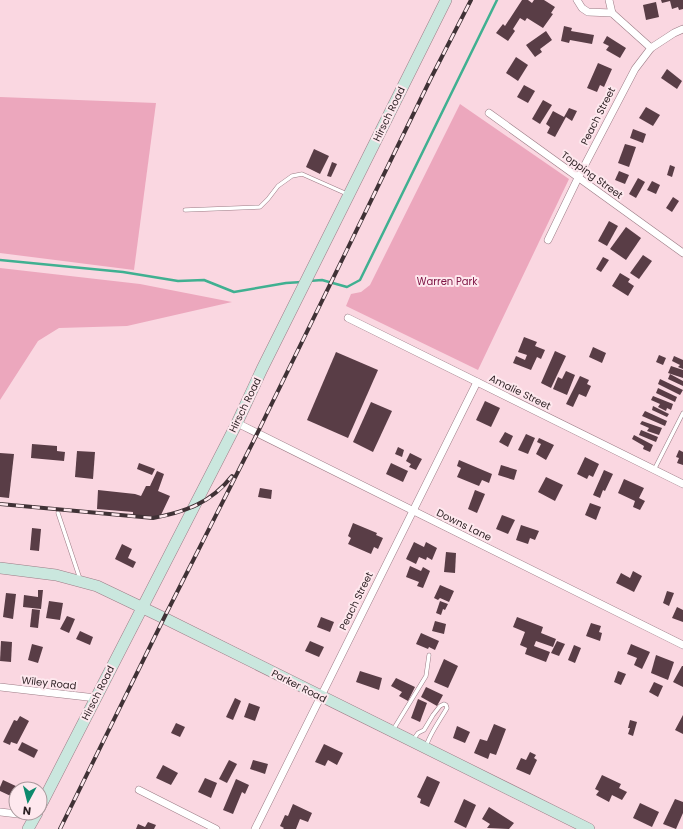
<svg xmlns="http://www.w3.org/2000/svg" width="683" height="829" viewBox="0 0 683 829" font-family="Poppins,sans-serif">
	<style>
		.green { fill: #eca7bd }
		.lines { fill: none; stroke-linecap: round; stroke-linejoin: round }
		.stream { stroke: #40b091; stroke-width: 2.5 }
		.building { fill: #593d46 }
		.lane-casing { stroke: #9c7c86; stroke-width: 4.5 }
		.street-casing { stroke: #9c7c86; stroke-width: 8 }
		.secondary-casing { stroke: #9c7c86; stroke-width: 12 }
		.lane { stroke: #fff; stroke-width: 3.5 }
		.street { stroke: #fff; stroke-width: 7 }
		.secondary { stroke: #cae7de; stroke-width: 11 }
		.rail-casing { stroke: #403236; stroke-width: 4 }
		.rail { stroke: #fee8ee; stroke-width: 2.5; stroke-dasharray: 8; stroke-linecap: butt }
		.labels { text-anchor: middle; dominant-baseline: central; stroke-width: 4; stroke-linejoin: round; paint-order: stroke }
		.street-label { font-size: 10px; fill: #2b1f22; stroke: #fee8ee }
		.park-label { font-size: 10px; fill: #801847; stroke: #fee8ee }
	</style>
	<rect width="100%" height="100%" fill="#fad7e1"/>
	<g class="green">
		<polygon points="0,97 156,103 134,270 0,253"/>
		<polygon points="460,104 569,179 478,370 346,306 351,294 361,292 370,285"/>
		<polygon points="0,268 140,284 232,302 127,326 59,328 38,341 0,400"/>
	</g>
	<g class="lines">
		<g class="stream">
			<polyline points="0,260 123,272 178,281 204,280 234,292 286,283 302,282"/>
			<polyline points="309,281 322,280 347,287 360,280 497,0"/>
		</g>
	</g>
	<g class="building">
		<polygon points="522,0 528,0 532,3 534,0 544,0 555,7 551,13 553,14 543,28 527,18 525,21 520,18 513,29 515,31 508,41 496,33 503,24 505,26"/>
		<polygon points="661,0 683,0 683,9 679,10 678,7 672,9 670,1 662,3"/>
		<polygon points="656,2 659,17 646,20 643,5"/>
		<polygon points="564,26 572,28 571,31 594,35 592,44 570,40 569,43 561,41"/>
		<polygon points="546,31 552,40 540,49 542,52 535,57 526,45"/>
		<polygon points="607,36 626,48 620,58 606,50 609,46 603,43"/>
		<polygon points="516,57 528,65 518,81 506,73"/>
		<polygon points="598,63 612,69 604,87 600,85 597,92 587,88"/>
		<polygon points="667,69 682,81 677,89 661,78"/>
		<polygon points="524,85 535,91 528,103 517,97"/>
		<polygon points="543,100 552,105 540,124 532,119"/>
		<polygon points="646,107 660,115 653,126 639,118"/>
		<polygon points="569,108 577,111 572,121 566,117 555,137 547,133 550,127 546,124 553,111 564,117"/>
		<polygon points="633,129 646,134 643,143 630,138"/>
		<polygon points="625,144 636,147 629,167 618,163"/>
		<polygon points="314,149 329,156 320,174 306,167"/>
		<polygon points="332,162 337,164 331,177 327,176"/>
		<polygon points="670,165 675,167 672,177 667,175"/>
		<polygon points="619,171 629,175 625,184 615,180"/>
		<polygon points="638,178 645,182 636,198 629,194"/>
		<polygon points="652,181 660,185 656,194 647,190"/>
		<polygon points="673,197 679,201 672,212 666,208"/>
		<polygon points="609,221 618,226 607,246 598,241"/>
		<polygon points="626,227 641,238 626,260 610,249"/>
		<polygon points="643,255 652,261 639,279 630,273"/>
		<polygon points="603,257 609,260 601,272 596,269"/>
		<polygon points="620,273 630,279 628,282 634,286 628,296 612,286"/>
		<polygon points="524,337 537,342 535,346 545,350 541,359 537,357 531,370 513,363 516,356 525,360 527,355 518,352"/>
		<polygon points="593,347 606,353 602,363 589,357"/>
		<polygon points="555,351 566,356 551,388 541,383"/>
		<polygon points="336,352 378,370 348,438 307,420"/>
		<polygon points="659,355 666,358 663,365 656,362"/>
		<polygon points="674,356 683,360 683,369 678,367 680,365 672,361"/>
		<polygon points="671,366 683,370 683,378 668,373"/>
		<polygon points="566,371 575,375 567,395 553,389 558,377 562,379"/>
		<polygon points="670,374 683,381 683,386 668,379"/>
		<polygon points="580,376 589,380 587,384 591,386 586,397 579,394 573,407 566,404"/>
		<polygon points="660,379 683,390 680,395 658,384"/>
		<polygon points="658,388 677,397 675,402 656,393"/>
		<polygon points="653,396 673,404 671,410 667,408 666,411 658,407 660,404 651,400"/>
		<polygon points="485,401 500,408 491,427 476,420"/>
		<polygon points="371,402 392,411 373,452 353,442"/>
		<polygon points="653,406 669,414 667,417 652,410"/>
		<polygon points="645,411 667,421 665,426 642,416"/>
		<polygon points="642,421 662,428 659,435 647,431 649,428 640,424"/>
		<polygon points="641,430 658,437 656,442 639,435"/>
		<polygon points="505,432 513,436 508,447 499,442"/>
		<polygon points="526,434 535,438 528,454 518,450"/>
		<polygon points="634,435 653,445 650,452 643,449 644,446 632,439"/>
		<polygon points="539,438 554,445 546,460 536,454 541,444 537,442"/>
		<polygon points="32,444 57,446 57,451 65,452 64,461 31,458"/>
		<polygon points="398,447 404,450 402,457 395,454"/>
		<polygon points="679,450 683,452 683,465 677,463 679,458 676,457"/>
		<polygon points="77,451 95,452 93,479 75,477"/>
		<polygon points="0,453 14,454 9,498 0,497"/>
		<polygon points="410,453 422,459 416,470 409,467 411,464 406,461"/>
		<polygon points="585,457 599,464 593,477 589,475 587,479 577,474"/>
		<polygon points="459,460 492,474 489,483 482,480 479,486 457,477 461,468 457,466"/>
		<polygon points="139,463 155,469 152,475 137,469"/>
		<polygon points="391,463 408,471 403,482 386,474"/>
		<polygon points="501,465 517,470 514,480 498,475"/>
		<polygon points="604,470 613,474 605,491 603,490 600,498 593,495"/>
		<polygon points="157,471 164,474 158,491 170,496 161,515 153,517 133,515 133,512 97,509 98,490 135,494 141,496 146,486 150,486"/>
		<polygon points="546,477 563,485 555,501 538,492"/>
		<polygon points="624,479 644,488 639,498 645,501 640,510 633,507 635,501 618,493"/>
		<polygon points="260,488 272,490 271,499 258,497"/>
		<polygon points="475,490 485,494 477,513 468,509"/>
		<polygon points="590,503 601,507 596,520 585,515"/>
		<polygon points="502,515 515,520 508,534 496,529"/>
		<polygon points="353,523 377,533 376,535 383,538 378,549 374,547 371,554 348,544 351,538 348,536"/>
		<polygon points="521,525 539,531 535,540 530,538 528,544 516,540"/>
		<polygon points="32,528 41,529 39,551 30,550"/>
		<polygon points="414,542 424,547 426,542 437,548 432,560 427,557 426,560 419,557 416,564 406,559"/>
		<polygon points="122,544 132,549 128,558 136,562 133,568 115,559"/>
		<polygon points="446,552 456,553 455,573 444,572"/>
		<polygon points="410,566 421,571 423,567 430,571 423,588 417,586 419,582 406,577"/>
		<polygon points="633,571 642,576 634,592 616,583 621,573 630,578"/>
		<polygon points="440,585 454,591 449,602 440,598 438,600 434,598"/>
		<polygon points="38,590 43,590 41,609 23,607 24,595 38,597"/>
		<polygon points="667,591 674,593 669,606 663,603"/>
		<polygon points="6,593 16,594 13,619 3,617"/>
		<polygon points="49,601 63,603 60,620 46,618"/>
		<polygon points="440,601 448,604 445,610 443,609 441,615 436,613"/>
		<polygon points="677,607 683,610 683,622 672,618"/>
		<polygon points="32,609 40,610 38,628 30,627"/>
		<polygon points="67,616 75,619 69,633 60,629"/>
		<polygon points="321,617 334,622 330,632 317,627"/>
		<polygon points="517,617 543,627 541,633 556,639 553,647 536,641 534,646 550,652 546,662 525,654 527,648 520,645 525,632 513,627"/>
		<polygon points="435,621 446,624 444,634 432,631"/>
		<polygon points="591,623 601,626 599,632 602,633 600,641 586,636"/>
		<polygon points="80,631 93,637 90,645 76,639"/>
		<polygon points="421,633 439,641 435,650 429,647 428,649 416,644"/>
		<polygon points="1,641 12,642 11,662 0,661"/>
		<polygon points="310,641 324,647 319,657 305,651"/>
		<polygon points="557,641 565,644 559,656 551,653"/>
		<polygon points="32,644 43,647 38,663 28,660"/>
		<polygon points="631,644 650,652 642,669 634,665 637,658 627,654"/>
		<polygon points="574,645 581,648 575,663 568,660"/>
		<polygon points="656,655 674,662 668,680 651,673"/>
		<polygon points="444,659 458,666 448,688 434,682"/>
		<polygon points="682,666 683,666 683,687 673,682"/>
		<polygon points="360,671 382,678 379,690 356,682"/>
		<polygon points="618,671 626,674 621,685 614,682"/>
		<polygon points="396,678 415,687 408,701 399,696 402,692 391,686"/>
		<polygon points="654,682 663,686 658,697 649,692"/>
		<polygon points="426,687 443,695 437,706 421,697"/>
		<polygon points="235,698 241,701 233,720 226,717"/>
		<polygon points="418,699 427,703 420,722 411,718"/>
		<polygon points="249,703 260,707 255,721 244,717"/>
		<polygon points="683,715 683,734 675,730"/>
		<polygon points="20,716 29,721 17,744 11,742 10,745 3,742 14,720 17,721"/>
		<polygon points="630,720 637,722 633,736 628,734 630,728 628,728"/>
		<polygon points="176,723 185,727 180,737 171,733"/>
		<polygon points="494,724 506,729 496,755 490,753 488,759 474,753 480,739 487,741"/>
		<polygon points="457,726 470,732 465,743 453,738"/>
		<polygon points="22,742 38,750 34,758 18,750"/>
		<polygon points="324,744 343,753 337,765 328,760 325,766 315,762"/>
		<polygon points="530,752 536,755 534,758 537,760 530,775 516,769 521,758 526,760"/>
		<polygon points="229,760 237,764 227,783 219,779"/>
		<polygon points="253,760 268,764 265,774 250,769"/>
		<polygon points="163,765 178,773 171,785 156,778"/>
		<polygon points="602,775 621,784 619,788 627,792 622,800 612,795 609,802 596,795 599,791 595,789"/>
		<polygon points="427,776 440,782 429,807 420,803 421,799 417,797"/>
		<polygon points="205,778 217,783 211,798 198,792"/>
		<polygon points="236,779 249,785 245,794 242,792 233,814 223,810"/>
		<polygon points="3,780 20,788 19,789 16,789 15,798 0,791 0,787"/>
		<polygon points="464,799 476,805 466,828 454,822"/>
		<polygon points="675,799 683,802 683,813 676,829 663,824"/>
		<polygon points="640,803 659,812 652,827 633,818"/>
		<polygon points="293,804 312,813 308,822 300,819 296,829 283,829 284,828 280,826 285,815 288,816"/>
		<polygon points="489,807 514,823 509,829 487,828 490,824 482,819"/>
		<polygon points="148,822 156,825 154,829 136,829 138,824 145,827"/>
	</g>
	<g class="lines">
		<g class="lane-casing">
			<g id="lane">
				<polyline points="185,210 260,207 268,199 278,186 292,176 302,174 347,194"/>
				<polyline points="654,470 683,413"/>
				<polyline points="58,513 80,579"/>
				<polyline points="393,730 426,676 429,655"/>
				<path d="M 413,740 L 418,733 L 424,730 L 433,715 L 440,706 L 444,704 L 446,705 L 447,708 C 440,720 429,735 426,747"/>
			</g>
		</g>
		<g class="street-casing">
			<g id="street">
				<polyline points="577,0 582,8 588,12 612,13 651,48"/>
				<polyline points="609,0 612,13"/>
				<polyline points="489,113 683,253"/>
				<polyline points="548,240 578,178 635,69 651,48 674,33 683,29"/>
				<polyline points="348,318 683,484"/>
				<polyline points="237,423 683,645"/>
				<polyline points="0,687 96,698"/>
				<polyline points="139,790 216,829"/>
				<polyline points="0,812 35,816"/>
				<polyline points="255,829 477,382"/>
			</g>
		</g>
		<g class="secondary-casing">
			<g id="secondary">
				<polyline points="0,568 56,575 97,586 164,618 589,829"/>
				<polyline points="40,807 237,423 262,369 446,0"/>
				<polyline points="28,829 37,813"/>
			</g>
		</g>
		<use href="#lane" class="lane"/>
		<use href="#street" class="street"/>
		<use href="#secondary" class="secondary"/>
		<g class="rail-casing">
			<g id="rail">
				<path d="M 0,504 L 153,518 C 185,512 211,503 232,476"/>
				<polyline points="60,829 166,614 253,442 431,78 471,0"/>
			</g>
		</g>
		<use href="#rail" class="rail"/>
	</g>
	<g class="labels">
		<g class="street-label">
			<text transform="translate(389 114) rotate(-64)">Hirsch Road</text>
			<text transform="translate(598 116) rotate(-63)">Peach Street</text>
			<text transform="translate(592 175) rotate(36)">Topping Street</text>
			<text transform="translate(520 392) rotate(26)">Amalie Street</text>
			<text transform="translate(245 405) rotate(-64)">Hirsch Road</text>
			<text transform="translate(464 525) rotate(26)">Downs Lane</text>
			<text transform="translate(356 601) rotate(-64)">Peach Street</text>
			<text transform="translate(49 683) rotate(6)">Wiley Road</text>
			<text transform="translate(299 686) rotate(27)">Parker Road</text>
			<text transform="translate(98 693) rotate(-63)">Hirsch Road</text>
		</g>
		<g class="park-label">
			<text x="447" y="281">Warren Park</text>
		</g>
	</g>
	<g transform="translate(28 801) rotate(187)"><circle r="19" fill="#fee8ee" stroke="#aa989c"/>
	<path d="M0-3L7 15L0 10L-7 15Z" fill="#0d8a6d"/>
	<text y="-6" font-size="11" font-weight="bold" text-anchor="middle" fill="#2b1f22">N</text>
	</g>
</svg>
